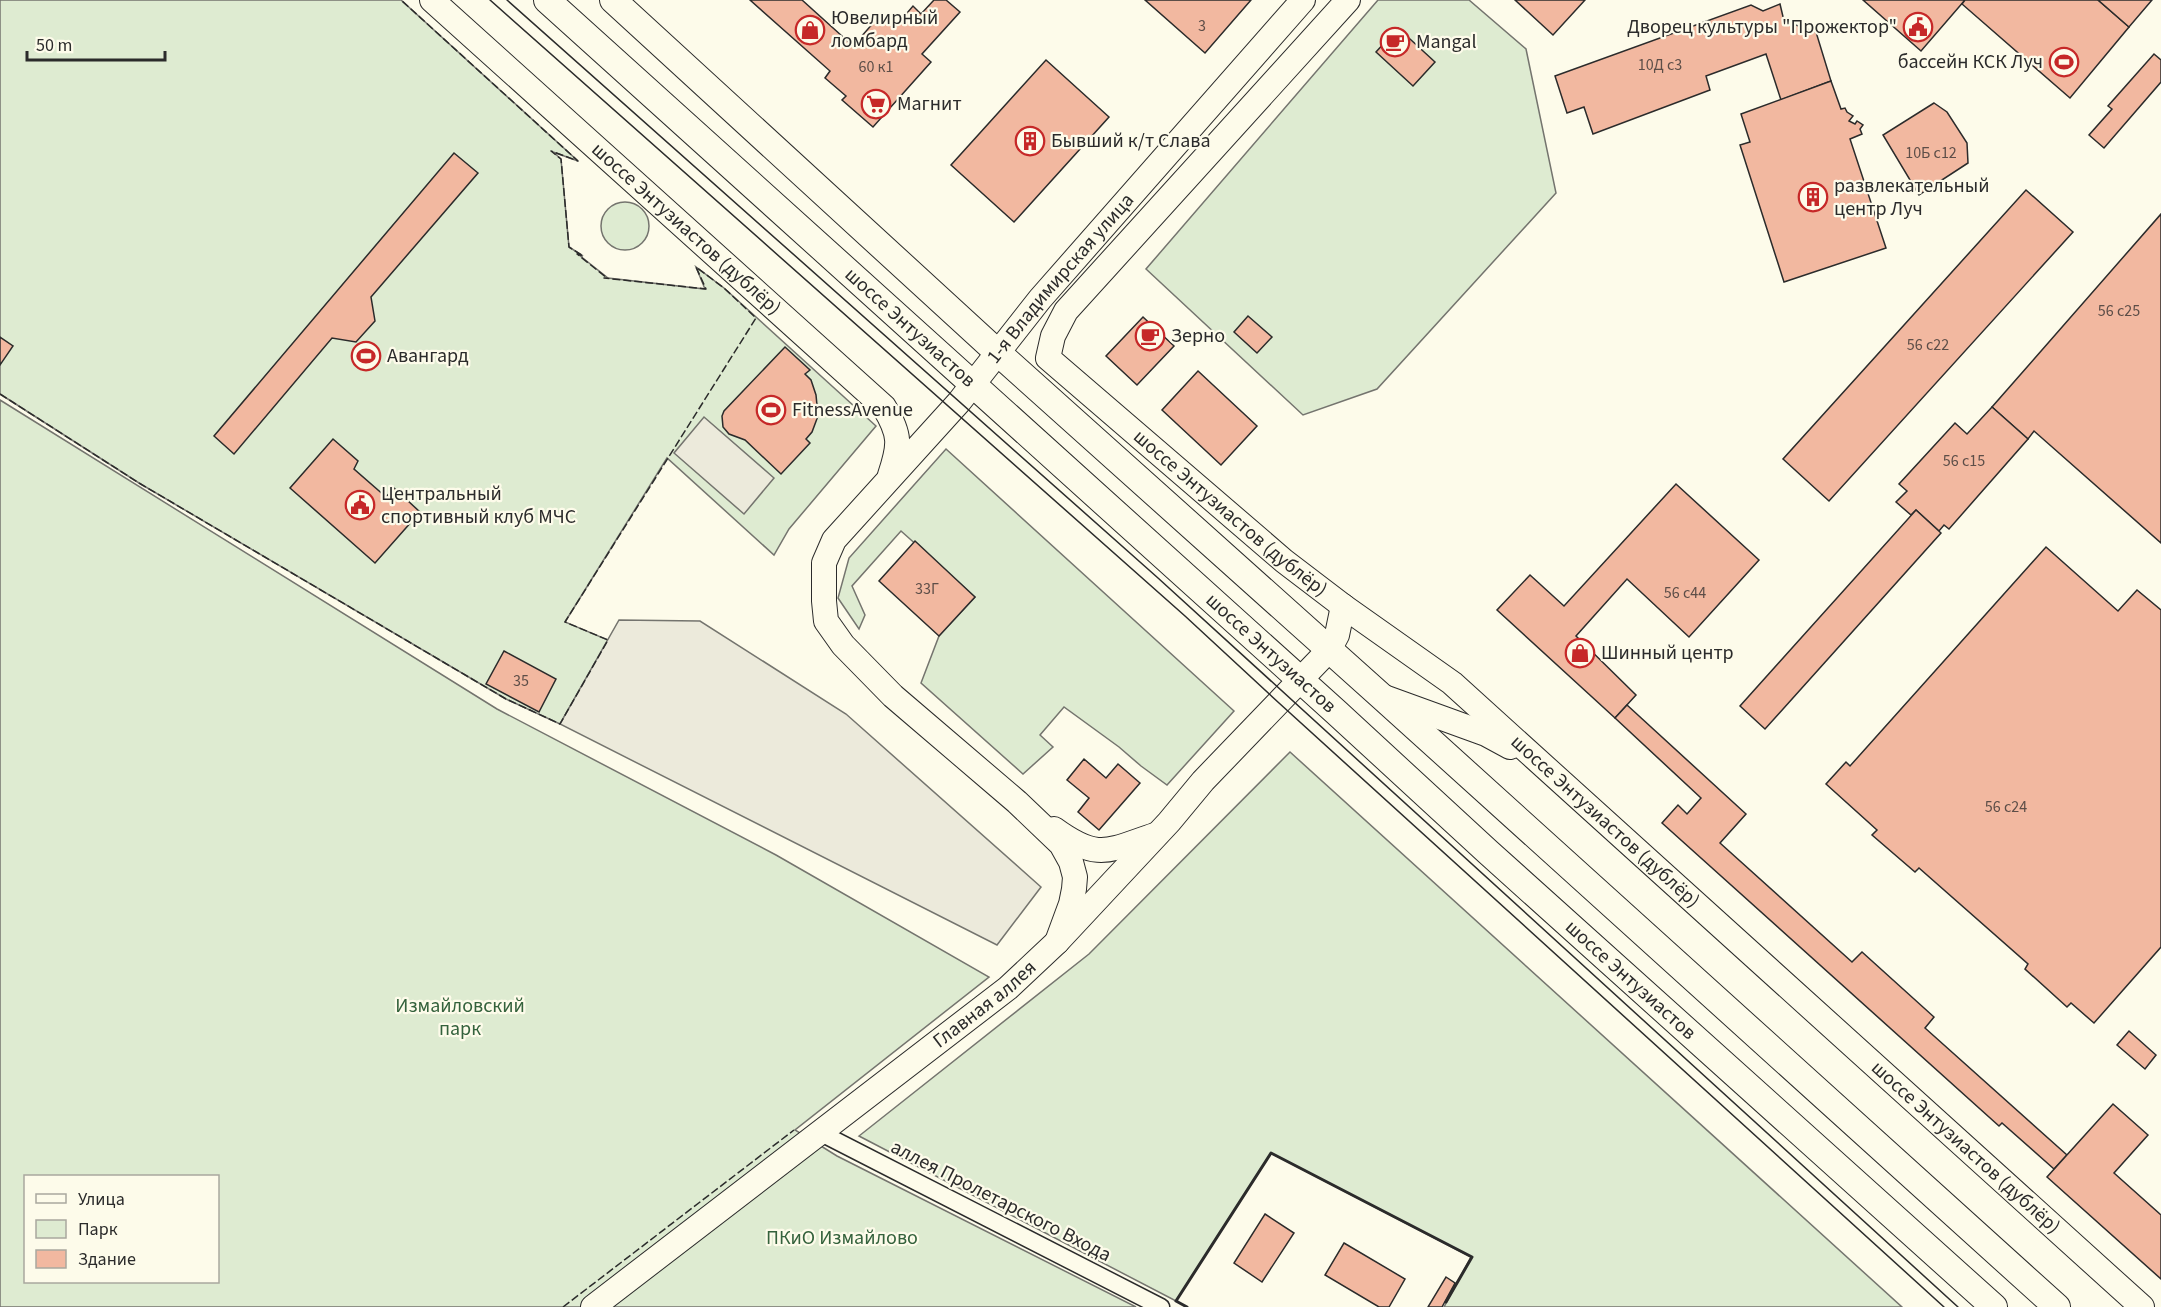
<svg xmlns="http://www.w3.org/2000/svg" width="2161" height="1307" viewBox="0 0 2161 1307" font-family="'Source Sans 3',sans-serif">
	<style>
		.green { fill: #deebd1; stroke: #74746e; stroke-width: 1.5; fill-rule: evenodd }
		.parking { fill: #eceadb; stroke: #74746e; stroke-width: 1.5 }
		.building { fill: #f2b8a0; stroke: #2b2b2b; stroke-width: 1.5 }
		.lines { fill: none; stroke-linecap: round; stroke-linejoin: round }
		.street-casing { stroke: #2b2b2b; stroke-width: 19 }
		.secondary-casing { stroke: #2b2b2b; stroke-width: 26 }
		.primary-casing { stroke: #2b2b2b; stroke-width: 28 }
		.street { stroke: #fdfbea; stroke-width: 16 }
		.secondary { stroke: #fdfbea; stroke-width: 24 }
		.primary { stroke: #fdfbea; stroke-width: 26 }
		.tram { stroke: #2b2b2b; stroke-width: 1.5 }
		.fence { stroke: #2b2b2b; stroke-width: 1.5; stroke-dasharray: 8 3; stroke-linecap: butt }
		.wall { stroke: #2b2b2b; stroke-width: 3 }
		.labels { text-anchor: middle; dominant-baseline: central; stroke-width: 4.5; stroke-linejoin: round; paint-order: stroke }
		.number-label { font-size: 16px; fill: #5d4e48 }
		.poi-label { font-size: 20px; fill: #2b2b2b; stroke: #fdfbea; text-anchor: start }
		.street-label { font-size: 20px; fill: #2b2b2b; stroke: #fdfbea }
		.park-label { font-size: 20px; fill: #34623c; stroke: #fdfbea }
	</style>
	<rect width="100%" height="100%" fill="#fdfbea"/>
	<g class="green">
		<polygon points="0,0 401,0 578,161 553,152 561,159 569,247 583,256 579,255 608,278 705,289 696,267 724,288 876,426 789,529 774,555 667,458 565,622 608,640 560,724 506,699 139,483 0,394"/>
		<polygon points="1378,0 1469,0 1526,49 1556,193 1377,389 1303,415 1146,269"/>
		<circle cx="625" cy="226" r="24"/>
		<path d="M 0,400 L 497,709 L 776,855 L 989,977 L 795,1130 L 837,1156 L 1136,1307 L 0,1307 ZM 26,1176 L 218,1176 L 218,1282 L 26,1282 Z"/>
		<polygon points="946,449 1234,711 1167,785 1141,766 1119,747 1064,707 1040,735 1053,747 1023,774 921,683 939,636 975,597 901,531 852,586 865,615 859,629 838,598 849,558"/>
		<polygon points="1290,752 1902,1307 1444,1307 1471,1257 1271,1153 1176,1301 859,1136 1089,954"/>
	</g>
	<g class="parking">
		<polygon points="704,417 774,478 744,514 674,453"/>
		<polygon points="619,620 700,621 846,714 1041,887 997,945 560,724"/>
	</g>
	<g class="building">
		<polygon points="750,0 802,0 853,46 882,13 896,26 913,6 921,14 934,0 946,0 960,12 922,54 931,62 873,127 842,100 846,96 825,78 830,71"/>
		<polygon points="1145,0 1251,0 1205,53"/>
		<polygon points="1515,0 1585,0 1553,35"/>
		<polygon points="1863,0 1965,0 1921,51"/>
		<polygon points="1965,0 2098,0 2129,27 2070,98 1962,4"/>
		<polygon points="2098,0 2152,0 2129,27"/>
		<polygon points="1780,4 1784,21 1816,32 1831,81 1781,100 1766,54 1706,76 1710,90 1593,134 1584,107 1567,113 1555,76 1751,5 1763,11"/>
		<polygon points="1398,28 1435,62 1413,86 1376,52"/>
		<polygon points="2154,54 2161,60 2161,82 2104,148 2089,135 2112,109 2108,106"/>
		<polygon points="1046,60 1109,117 1014,222 951,165"/>
		<polygon points="1831,81 1841,109 1845,108 1847,112 1853,116 1849,121 1855,124 1857,121 1863,125 1860,129 1862,134 1850,139 1886,248 1784,282 1740,145 1750,142 1741,114"/>
		<polygon points="1934,103 1947,112 1967,143 1968,163 1919,195 1883,135"/>
		<polygon points="454,153 478,173 371,297 375,321 356,342 332,338 234,454 214,436"/>
		<polygon points="2026,190 2073,232 1829,501 1783,459"/>
		<polygon points="2161,214 2161,543 2034,431 2028,439 1992,407"/>
		<polygon points="1248,316 1272,337 1257,353 1234,332"/>
		<polygon points="1143,317 1174,346 1137,385 1106,356"/>
		<polygon points="0,337 13,346 0,365"/>
		<polygon points="785,347 810,370 805,374 811,380 816,395 818,416 812,432 806,439 810,443 781,474 745,440 729,434 723,427 722,416 724,411"/>
		<polygon points="1198,371 1257,426 1221,465 1162,410"/>
		<polygon points="1992,407 2028,439 1949,529 1944,525 1939,531 1916,510 1911,515 1896,502 1907,491 1899,484 1955,423 1967,434"/>
		<polygon points="333,439 358,461 354,469 386,497 394,488 420,512 375,563 290,488"/>
		<polygon points="1676,484 1759,560 1689,637 1627,579 1576,636 1636,695 1615,718 1497,610 1530,575 1564,606"/>
		<polygon points="1916,510 1941,533 1765,729 1740,706"/>
		<polygon points="915,541 975,597 939,636 879,581"/>
		<polygon points="2046,547 2118,611 2137,590 2161,610 2161,947 2094,1023 2071,1003 2067,1007 2025,969 2028,964 1919,868 1915,872 1872,835 1877,830 1826,784 1846,762 1850,766"/>
		<polygon points="504,651 556,679 539,712 486,684"/>
		<polygon points="1627,705 1746,814 1720,843 1852,962 1862,952 1934,1017 1925,1028 2067,1155 2054,1169 2002,1123 1999,1126 1662,823 1678,805 1687,814 1701,798 1615,718"/>
		<polygon points="1084,759 1106,778 1118,764 1140,783 1099,830 1078,812 1089,798 1067,780"/>
		<polygon points="2129,1031 2156,1055 2145,1069 2117,1045"/>
		<polygon points="2113,1104 2148,1135 2114,1173 2161,1215 2161,1279 2047,1177"/>
		<polygon points="1265,1214 1294,1233 1262,1282 1234,1263"/>
		<polygon points="1344,1243 1405,1279 1389,1307 1379,1307 1325,1275"/>
		<polygon points="1446,1277 1455,1283 1442,1307 1428,1307"/>
	</g>
	<g class="lines">
		<g class="street-casing">
			<polyline id="street" points="821,1133 1161,1307"/>
		</g>
		<g class="secondary-casing">
			<g id="secondary">
				<path id="s1" d="M 432,0 L 884,407 C 901,435 900,445 890,475"/>
				<path id="s2" d="M 1348,0 L 1066,311 L 1053,336 L 1048,358 L 1284,561 L 1343,606 L 1452,683 L 2142,1307"/>
				<polyline points="1384,697 1486,734 1510,747"/>
				<path d="M 1054,829 C 1098,861 1107,851 1155,835"/>
				<path id="s3" d="M 1057,942 L 1071,904 L 1074,889 L 1075,877 L 1071,862 L 1061,844 L 1017,802 L 893,696 L 843,645 L 826,621 L 824,601 L 824,563 L 834,540 L 959,402 L 1040,299 L 1303,0"/>
				<path id="s4" d="M 593,1307 L 1008,988 L 1057,942 L 1169,822 L 1203,781 L 1329,650 L 1337,635 L 1343,606"/>
			</g>
		</g>
		<g class="primary-casing">
			<g id="primary">
				<path id="s5" d="M 547,0 L 1336,712 L 1488,852 L 1994,1307"/>
				<polyline points="613,0 997,352 1381,696 2057,1307"/>
			</g>
		</g>
		<use href="#street" class="street"/>
		<use href="#secondary" class="secondary"/>
		<use href="#primary" class="primary"/>
		<g class="tram">
			<polyline points="490,0 1185,616 1279,703 1944,1307"/>
			<polyline points="507,0 1158,578 1958,1307"/>
		</g>
		<g class="fence">
			<polyline points="0,394 139,483 506,699 560,724 608,640 565,622 756,318 724,288 696,267 706,289 604,278 607,278 577,254 583,256 569,247 561,159 551,151 578,161 401,0"/>
			<polyline points="563,1307 794,1130"/>
		</g>
		<polyline class="wall" points="1187,1307 1176,1301 1271,1153 1472,1257 1446,1302"/>
	</g>
	<defs>
		<g id="civic-ring" transform="scale(1.5)"><circle r="9.5" fill="#fdfbea" stroke="#c62828" stroke-width="1.5"/><path d="M-.6-6.5H3V-4.5H.6V-3L4-1V1h2V6H-6V1h2V-1L-.6-3ZM-1.2 2.5V6h2.4V2.5Z" fill="#c62828"/></g>
		<g id="shop-ring" transform="scale(1.5)"><circle r="9.5" fill="#fdfbea" stroke="#c62828" stroke-width="1.5"/><path d="M-5-2.5h2.3a2.7 3.5 0 0 1 5.4 0H5L5.5 6h-11ZM-1.5-2.5h3a1.5 2.3 0 0 0-3 0Z" fill="#c62828"/></g>
		<g id="cafe-ring" transform="scale(1.5)"><circle r="9.5" fill="#fdfbea" stroke="#c62828" stroke-width="1.5"/><path d="M-5.5-4.5H6V0H3Q3 3.5 0 3.5H-2.5Q-5.5 3.5-5.5 0ZM3-3.2v2h1.7v-2ZM-6 4.5H4V6H-6Z" fill="#c62828"/></g>
		<g id="stadium-ring" transform="scale(1.5)"><circle r="9.5" fill="#fdfbea" stroke="#c62828" stroke-width="1.5"/><path d="M0-5a6.5 5 0 1 0 0 10a6.5 5 0 1 0 0-10ZM-3.5-1.8h7v3.6h-7Z" fill="#c62828"/></g>
		<g id="supermarket-ring" transform="scale(1.5)"><circle r="9.5" fill="#fdfbea" stroke="#c62828" stroke-width="1.5"/><path d="M-6-5.5h2.5l.6 2H6L4.5 2H-2.5L-4.4-4H-6ZM-1.5 3.2a1.3 1.3 0 1 0 .1 0ZM3 3.2a1.3 1.3 0 1 0 .1 0Z" fill="#c62828"/></g>
		<g id="building-ring" transform="scale(1.5)"><circle r="9.5" fill="#fdfbea" stroke="#c62828" stroke-width="1.5"/><path d="M-4-6H4V6H1V3H-1V6H-4ZM-2.5-4.3h1.7v1.8h-1.7ZM.8-4.3h1.7v1.8H.8ZM-2.5-1h1.7V.8h-1.7ZM.8-1h1.7V.8H.8Z" fill="#c62828"/></g>
	</defs>
	<g fill-rule="evenodd">
		<use href="#civic-ring" x="1918" y="27"/>
		<use href="#shop-ring" x="810" y="30"/>
		<use href="#cafe-ring" x="1395" y="42"/>
		<use href="#stadium-ring" x="2064" y="62"/>
		<use href="#supermarket-ring" x="876" y="104"/>
		<use href="#building-ring" x="1030" y="141"/>
		<use href="#building-ring" x="1813" y="197"/>
		<use href="#cafe-ring" x="1150" y="336"/>
		<use href="#stadium-ring" x="366" y="356"/>
		<use href="#stadium-ring" x="771" y="410"/>
		<use href="#civic-ring" x="360" y="505"/>
		<use href="#shop-ring" x="1580" y="653"/>
	</g>
	<g class="labels">
		<g class="number-label">
			<text x="1202" y="26">3</text>
			<text x="1660" y="65">10Д с3</text>
			<text x="876" y="67">60 к1</text>
			<text x="1931" y="153">10Б с12</text>
			<text x="2119" y="311">56 с25</text>
			<text x="1928" y="345">56 с22</text>
			<text x="1964" y="461">56 с15</text>
			<text x="927" y="589">33Г</text>
			<text x="1685" y="593">56 с44</text>
			<text x="521" y="681">35</text>
			<text x="2006" y="807">56 с24</text>
		</g>
		<g class="poi-label">
			<text x="831" y="18">Ювелирный<tspan x="831" dy="23">ломбард</tspan></text>
			<text x="1897" y="27" text-anchor="end">Дворец культуры "Прожектор"</text>
			<text x="1416" y="42">Mangal</text>
			<text x="2043" y="62" text-anchor="end">бассейн КСК Луч</text>
			<text x="897" y="104">Магнит</text>
			<text x="1051" y="141">Бывший к/т Слава</text>
			<text x="1834" y="186">развлекательный<tspan x="1834" dy="23">центр Луч</tspan></text>
			<text x="1171" y="336">Зерно</text>
			<text x="387" y="356">Авангард</text>
			<text x="792" y="410">FitnessAvenue</text>
			<text x="381" y="494">Центральный<tspan x="381" dy="23">спортивный клуб МЧС</tspan></text>
			<text x="1601" y="653">Шинный центр</text>
		</g>
		<g class="street-label">
			<text stroke="none"><textPath href="#s1" startOffset="342">шоссе Энтузиастов (дублёр)</textPath></text>
			<text stroke="none"><textPath href="#s3" startOffset="858">1-я Владимирская улица</textPath></text>
			<text stroke="none"><textPath href="#s5" startOffset="489">шоссе Энтузиастов</textPath></text>
			<text stroke="none"><textPath href="#s2" startOffset="710">шоссе Энтузиастов (дублёр)</textPath></text>
			<text stroke="none"><textPath href="#s5" startOffset="975">шоссе Энтузиастов</textPath></text>
			<text stroke="none"><textPath href="#s2" startOffset="1196">шоссе Энтузиастов (дублёр)</textPath></text>
			<text stroke="none"><textPath href="#s5" startOffset="1461">шоссе Энтузиастов</textPath></text>
			<text stroke="none"><textPath href="#s4" startOffset="495">Главная аллея</textPath></text>
			<text stroke="none"><textPath href="#s2" startOffset="1682">шоссе Энтузиастов (дублёр)</textPath></text>
			<text transform="translate(1001 1201) rotate(27)">аллея Пролетарского Входа</text>
		</g>
		<g class="park-label">
			<text x="460" y="1006">Измайловский<tspan x="460" dy="23">парк</tspan></text>
			<text x="842" y="1238">ПКиО Измайлово</text>
		</g>
	</g>
	<rect x="24" y="1175" width="195" height="108" fill="#fdfbea" stroke="#a9a89e" stroke-width="1.5"/>
	<rect x="36" y="1194" width="30" height="9" fill="#fdfbea" stroke="#a9a89e" stroke-width="1.5"/>
	<text x="78" y="1205" font-size="18" fill="#2b2b2b">Улица</text>
	<rect x="36" y="1220" width="30" height="18" fill="#deebd1" stroke="#a9a89e" stroke-width="1.5"/>
	<text x="78" y="1235" font-size="18" fill="#2b2b2b">Парк</text>
	<rect x="36" y="1250" width="30" height="18" fill="#f2b8a0" stroke="#a9a89e" stroke-width="1.5"/>
	<text x="78" y="1265" font-size="18" fill="#2b2b2b">Здание</text>
	<path d="M27 51v9h138v-9" fill="none" stroke="#2b2b2b" stroke-width="3"/>
	<text x="36" y="51" font-size="18" fill="#2b2b2b" stroke="#fdfbea" stroke-width="4.5" paint-order="stroke">50 m</text>
</svg>
